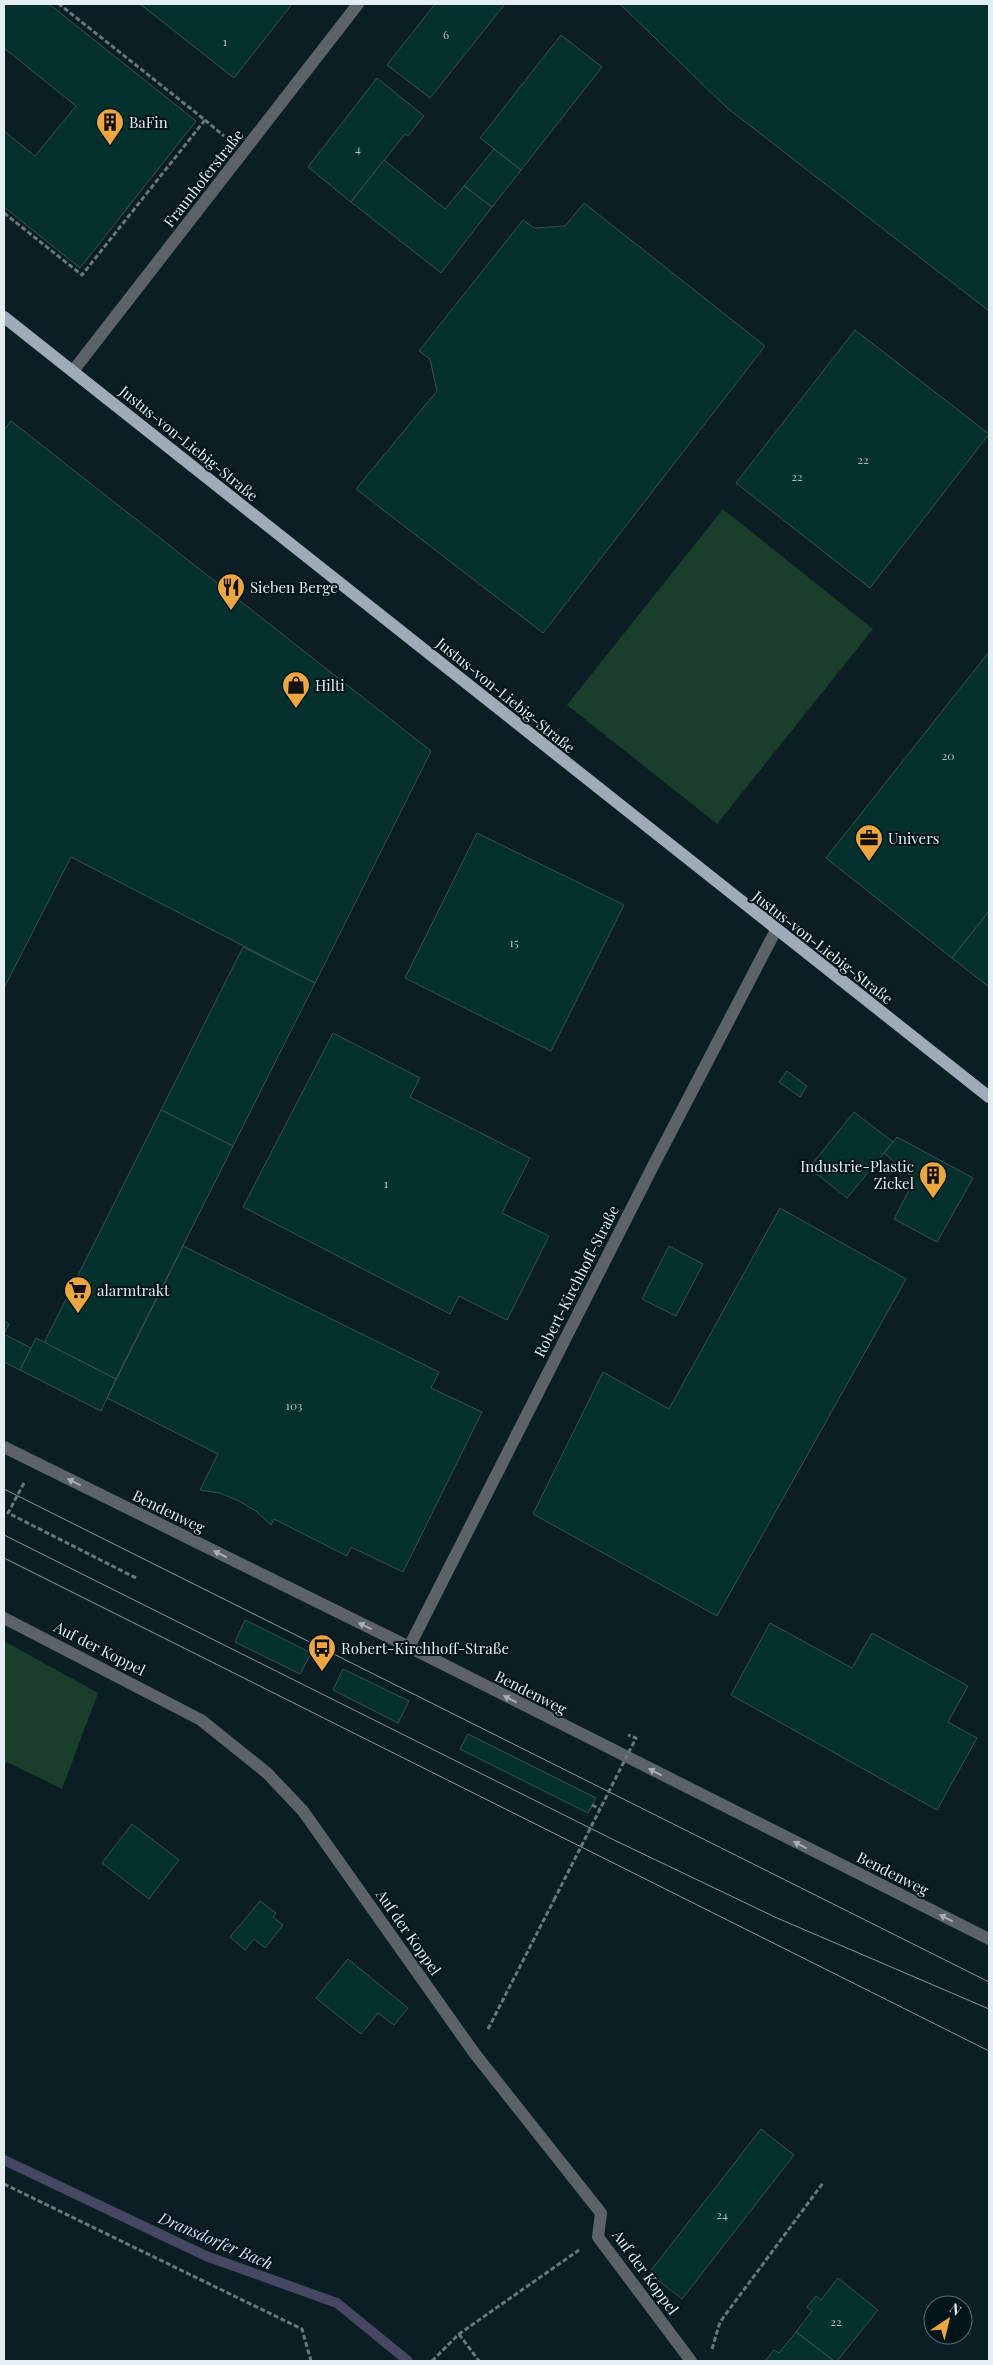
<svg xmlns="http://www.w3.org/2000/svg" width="993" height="2365" viewBox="0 0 993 2365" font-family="'Playfair Display',serif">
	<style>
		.green { fill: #193e2b }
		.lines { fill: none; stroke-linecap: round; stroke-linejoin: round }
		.stream { stroke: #464863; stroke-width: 10 }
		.building { fill: #04312d; stroke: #3b514e }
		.path { stroke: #67787c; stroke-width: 3; stroke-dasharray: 5 2.5; stroke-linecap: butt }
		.minor { stroke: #5c6368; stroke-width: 12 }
		.major { stroke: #9eacb8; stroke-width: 12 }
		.tram { stroke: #87969b; stroke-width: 1 }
		.path-bridge { stroke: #67787c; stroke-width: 3; stroke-dasharray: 5 2.5; stroke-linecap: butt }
		.oneway { fill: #a6afb4 }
		.labels { text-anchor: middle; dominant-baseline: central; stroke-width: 4; stroke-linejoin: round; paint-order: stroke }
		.number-label { font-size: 12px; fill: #aabfc1 }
		.poi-label { font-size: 15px; fill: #e2eef2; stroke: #03151a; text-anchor: start }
		.street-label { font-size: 15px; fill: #e2eef2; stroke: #03151a }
		.water-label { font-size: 16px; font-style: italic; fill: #d5defc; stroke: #03151a }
	</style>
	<rect width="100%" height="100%" fill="#0a1e23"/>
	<g class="green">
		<polygon points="723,509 873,629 717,824 567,705"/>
		<polygon points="4,1641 98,1693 62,1789 7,1762 4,1766"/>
	</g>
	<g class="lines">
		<polyline class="stream" points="4,2160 206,2256 337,2303 408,2361"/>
	</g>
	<g class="building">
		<polygon points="4,4 49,4 196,121 80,268 4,207 4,131 35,156 76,106 4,48"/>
		<polygon points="140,4 292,4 234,78"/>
		<polygon points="435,4 505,4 430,98 387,65"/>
		<polygon points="620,4 989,4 989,311 726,107"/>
		<polygon points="561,35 602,67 521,170 480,138"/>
		<polygon points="377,78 424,116 408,136 405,134 351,202 308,167"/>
		<polygon points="494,149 521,170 492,207 464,186"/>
		<polygon points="384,160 445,209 464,186 492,207 441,273 351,202"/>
		<polygon points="584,203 765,346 543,633 356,489 437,391 430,359 419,351 523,220 534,228 565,226"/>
		<polygon points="855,330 989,434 870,588 736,483"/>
		<polygon points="11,421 431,751 315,983 71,857 4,988 4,430"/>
		<polygon points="989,652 989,911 952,958 826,858"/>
		<polygon points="477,833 624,905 551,1051 405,978"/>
		<polygon points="989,911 989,987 952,958"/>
		<polygon points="243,947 315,983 233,1146 161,1110"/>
		<polygon points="333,1033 420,1078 410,1097 530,1158 502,1213 549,1236 507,1320 459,1296 450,1314 243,1207"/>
		<polygon points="787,1071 807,1086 800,1097 779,1082"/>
		<polygon points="161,1110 233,1146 116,1379 44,1343"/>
		<polygon points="854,1112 893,1142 847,1198 809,1168"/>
		<polygon points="897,1137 973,1178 937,1242 894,1219 915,1179 884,1153"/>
		<polygon points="780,1208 906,1279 717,1616 533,1514 603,1372 669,1409"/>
		<polygon points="183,1246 439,1372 431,1388 482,1412 403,1572 351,1547 347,1556 274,1519 271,1525 256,1511 239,1501 220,1493 200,1490 218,1454 107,1398"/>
		<polygon points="669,1246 703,1264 676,1316 642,1299"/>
		<polygon points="4,1321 9,1324 4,1334"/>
		<polygon points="4,1334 31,1348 20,1370 4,1362"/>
		<polygon points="36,1338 116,1379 101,1411 20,1370"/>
		<polygon points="245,1620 311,1653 300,1674 235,1642"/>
		<polygon points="770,1623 852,1668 872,1633 968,1686 948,1722 977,1738 937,1810 731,1695"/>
		<polygon points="343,1669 409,1701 398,1723 333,1690"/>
		<polygon points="468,1734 596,1798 588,1813 460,1749"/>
		<polygon points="132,1824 179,1860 149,1899 102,1863"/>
		<polygon points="260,1901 276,1913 273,1917 283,1925 265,1948 254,1939 245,1950 230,1937"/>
		<polygon points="348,1959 408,2008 394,2025 378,2013 361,2034 316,1998"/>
		<polygon points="761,2129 794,2155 682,2299 649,2273"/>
		<polygon points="838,2278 878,2310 837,2361 834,2361 796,2332 812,2311 807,2307 816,2296 821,2300"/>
		<polygon points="796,2332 834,2361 765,2361 774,2350 779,2353"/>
	</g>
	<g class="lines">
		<g class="path">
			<polyline points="205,120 224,136"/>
			<polyline points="4,213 82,275 205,120 59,4"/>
			<polyline points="24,1483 8,1513 138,1579"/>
			<polyline points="592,1805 600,1809"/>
			<polyline points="488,2029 554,1900"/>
			<polyline points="4,2184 302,2329 311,2361"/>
			<polyline points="459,2334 479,2361"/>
			<polyline points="712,2349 720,2322 823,2183"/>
			<polyline points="432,2361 459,2334 579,2250"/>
		</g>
		<g class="minor">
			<polyline points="73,371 358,4"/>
			<polyline points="4,1447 409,1647 989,1939"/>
			<polyline points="4,1618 201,1720 267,1773 303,1811 475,2054 601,2213 598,2237 691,2361"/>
			<polyline points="409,1647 652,1168 776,930"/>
		</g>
		<polyline class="major" points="4,317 989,1097"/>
		<g class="tram">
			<polyline points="4,1489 989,1982"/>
			<polyline points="4,1535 614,1840 777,1918 989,2009"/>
			<polyline points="4,1558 989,2051"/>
		</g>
		<polyline class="path-bridge" points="554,1900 636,1738 628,1735"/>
	</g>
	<defs><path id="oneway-solid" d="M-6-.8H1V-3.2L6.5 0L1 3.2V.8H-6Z" transform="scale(1.25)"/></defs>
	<g class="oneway">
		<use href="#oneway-solid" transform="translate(74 1482) rotate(-154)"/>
		<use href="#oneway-solid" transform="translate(220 1554) rotate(-154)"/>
		<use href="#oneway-solid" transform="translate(365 1626) rotate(-154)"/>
		<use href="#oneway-solid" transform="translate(510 1699) rotate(-153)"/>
		<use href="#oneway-solid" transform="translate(655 1772) rotate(-153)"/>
		<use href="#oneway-solid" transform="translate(800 1845) rotate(-153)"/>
		<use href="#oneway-solid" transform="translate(946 1918) rotate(-153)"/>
	</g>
	<defs>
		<g id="building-pin" transform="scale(1.4375)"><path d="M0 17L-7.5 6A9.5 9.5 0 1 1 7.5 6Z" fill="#efa73d" stroke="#03151a"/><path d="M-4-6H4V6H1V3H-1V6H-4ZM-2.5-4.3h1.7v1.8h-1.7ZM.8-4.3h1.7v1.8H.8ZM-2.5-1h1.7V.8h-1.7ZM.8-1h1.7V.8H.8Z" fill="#111"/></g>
		<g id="restaurant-pin" transform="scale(1.4375)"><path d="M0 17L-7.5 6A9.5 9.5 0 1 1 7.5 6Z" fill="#efa73d" stroke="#03151a"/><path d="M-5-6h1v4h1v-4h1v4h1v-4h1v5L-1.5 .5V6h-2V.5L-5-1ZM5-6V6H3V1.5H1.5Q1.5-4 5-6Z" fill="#111"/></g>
		<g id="shop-pin" transform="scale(1.4375)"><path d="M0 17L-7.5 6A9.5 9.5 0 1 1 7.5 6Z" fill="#efa73d" stroke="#03151a"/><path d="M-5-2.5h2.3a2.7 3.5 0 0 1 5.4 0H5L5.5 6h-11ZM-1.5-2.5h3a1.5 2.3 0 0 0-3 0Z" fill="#111"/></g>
		<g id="office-pin" transform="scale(1.4375)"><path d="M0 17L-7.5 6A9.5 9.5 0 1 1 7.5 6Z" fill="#efa73d" stroke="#03151a"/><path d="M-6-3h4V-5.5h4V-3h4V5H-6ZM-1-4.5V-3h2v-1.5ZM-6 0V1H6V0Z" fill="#111"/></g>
		<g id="supermarket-pin" transform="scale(1.4375)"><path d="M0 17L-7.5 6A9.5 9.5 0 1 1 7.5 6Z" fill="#efa73d" stroke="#03151a"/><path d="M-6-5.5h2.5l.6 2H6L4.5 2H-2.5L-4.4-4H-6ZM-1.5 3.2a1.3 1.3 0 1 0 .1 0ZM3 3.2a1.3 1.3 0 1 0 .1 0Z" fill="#111"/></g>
		<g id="bus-pin" transform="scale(1.4375)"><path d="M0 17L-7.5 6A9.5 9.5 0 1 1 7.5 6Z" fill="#efa73d" stroke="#03151a"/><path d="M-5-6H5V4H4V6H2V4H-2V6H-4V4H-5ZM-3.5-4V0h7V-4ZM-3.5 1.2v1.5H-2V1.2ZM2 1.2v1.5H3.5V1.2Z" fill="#111"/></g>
	</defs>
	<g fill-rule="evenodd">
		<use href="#building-pin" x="110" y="122"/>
		<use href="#restaurant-pin" x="231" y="587"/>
		<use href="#shop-pin" x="296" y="685"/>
		<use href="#office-pin" x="869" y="838"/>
		<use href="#building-pin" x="933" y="1175"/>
		<use href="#supermarket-pin" x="78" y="1290"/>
		<use href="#bus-pin" x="322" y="1648"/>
	</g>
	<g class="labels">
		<g class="number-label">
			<text x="446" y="34">6</text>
			<text x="225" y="41">1</text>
			<text x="358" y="148">4</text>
			<text x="863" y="459">22</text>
			<text x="797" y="476">22</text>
			<text x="948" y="755">20</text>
			<text x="514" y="942">15</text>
			<text x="386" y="1183">1</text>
			<text x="294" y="1405">103</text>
			<text x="722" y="2214">24</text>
			<text x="836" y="2321">22</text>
		</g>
		<g class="poi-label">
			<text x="129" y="122">BaFin</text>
			<text x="250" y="587">Sieben Berge</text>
			<text x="315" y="685">Hilti</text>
			<text x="888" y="838">Univers</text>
			<text x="914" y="1166" text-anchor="end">Industrie-Plastic<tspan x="914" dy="17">Zickel</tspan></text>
			<text x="97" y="1290">alarmtrakt</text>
			<text x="341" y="1648">Robert-Kirchhoff-Straße</text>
		</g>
		<g class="street-label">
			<text transform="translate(203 178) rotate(-52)">Fraunhoferstraße</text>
			<text transform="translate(189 443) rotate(39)">Justus-von-Liebig-Straße</text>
			<text transform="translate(506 695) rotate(39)">Justus-von-Liebig-Straße</text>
			<text transform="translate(823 947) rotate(38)">Justus-von-Liebig-Straße</text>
			<text transform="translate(576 1281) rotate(-63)">Robert-Kirchhoff-Straße</text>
			<text transform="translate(169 1511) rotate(26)">Bendenweg</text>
			<text transform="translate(100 1648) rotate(27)">Auf der Koppel</text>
			<text transform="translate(531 1692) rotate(27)">Bendenweg</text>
			<text transform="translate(893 1873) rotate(27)">Bendenweg</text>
			<text transform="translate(409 1932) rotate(55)">Auf der Koppel</text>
			<text transform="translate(646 2272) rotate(54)">Auf der Koppel</text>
		</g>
		<g class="water-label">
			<text transform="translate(216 2240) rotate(23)">Dransdorfer Bach</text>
		</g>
	</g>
	<rect width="993" height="2365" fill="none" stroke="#e2eef2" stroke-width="10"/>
	<g transform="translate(948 2320) rotate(35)"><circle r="24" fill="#03151a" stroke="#5c6c70"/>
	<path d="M0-4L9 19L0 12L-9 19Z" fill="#efa73d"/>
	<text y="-8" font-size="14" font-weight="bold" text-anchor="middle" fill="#e2eef2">N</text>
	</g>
</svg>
